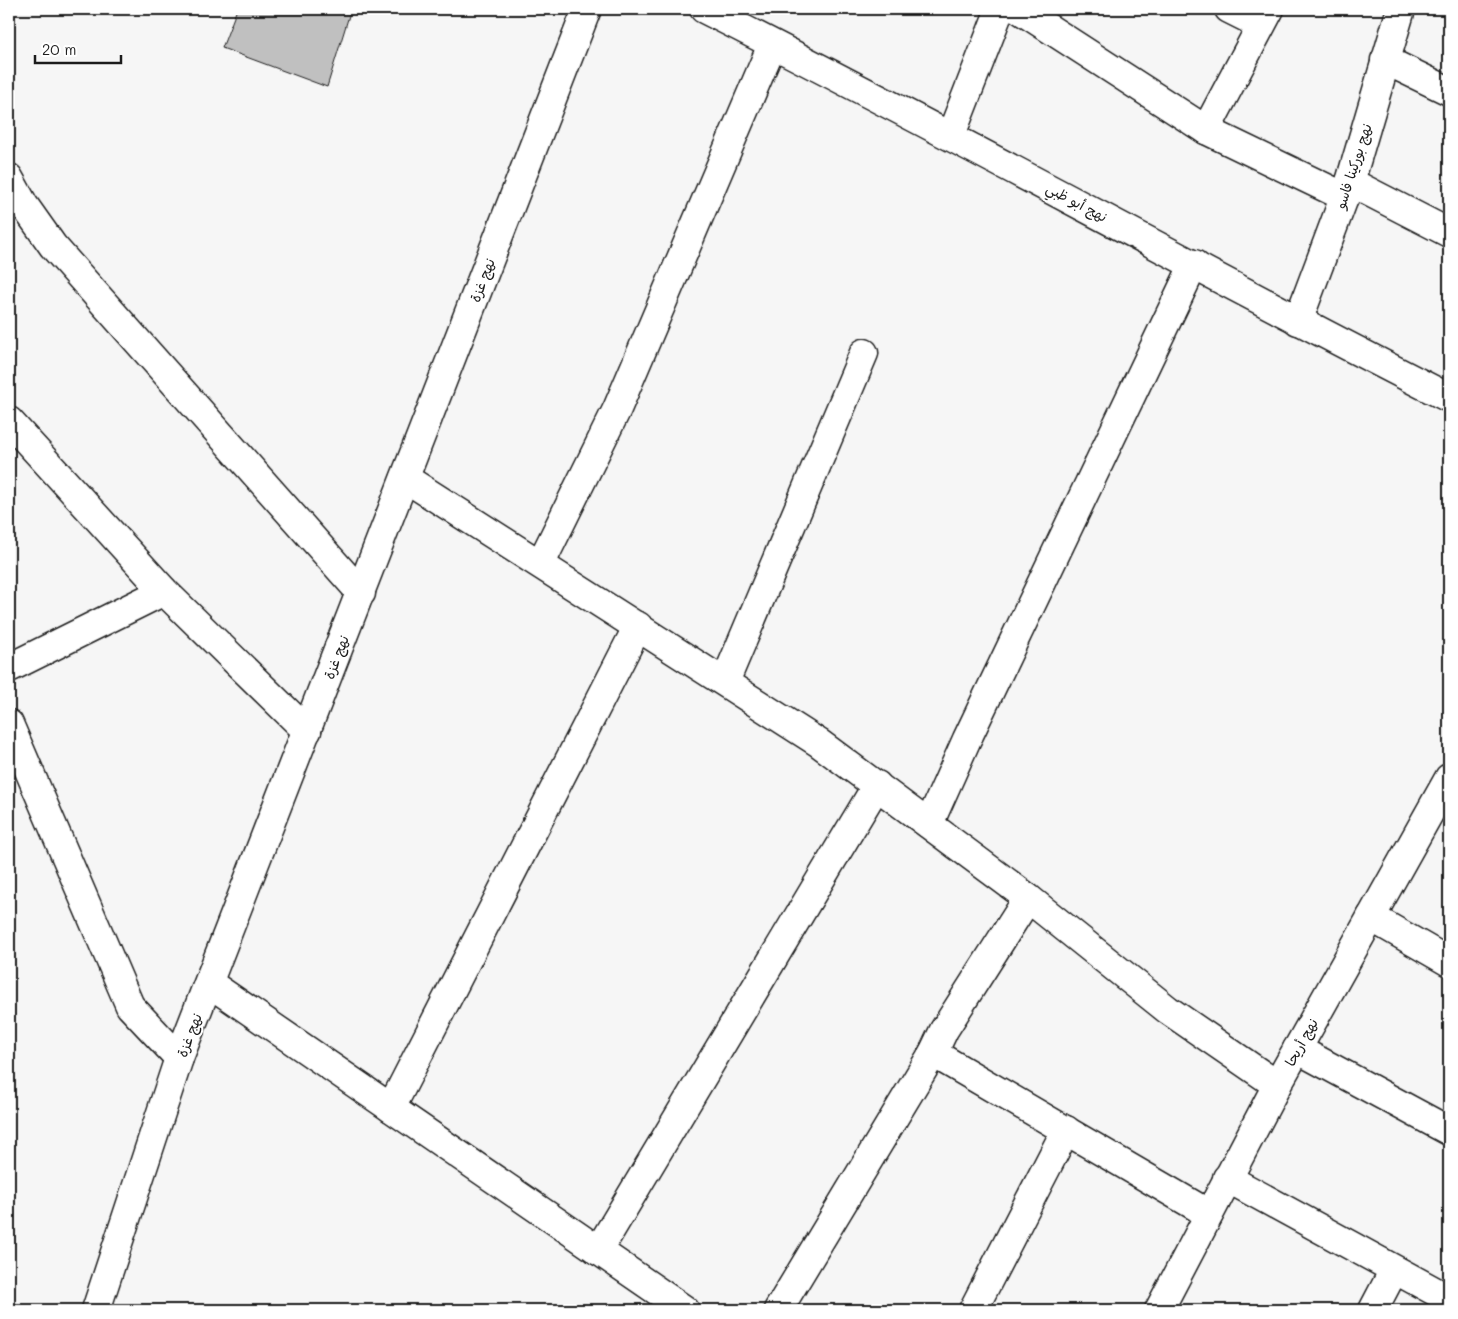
<svg xmlns="http://www.w3.org/2000/svg" width="1458" height="1319" viewBox="0 0 1458 1319" font-family="Mali,'Playpen Sans Arabic',sans-serif">
	<style>
		.building { fill: #c0c0c0; stroke: #1c1c1c }
		.lines { fill: none; stroke-linecap: round; stroke-linejoin: round }
		.street-casing { stroke: #1c1c1c; stroke-width: 31 }
		.secondary-casing { stroke: #1c1c1c; stroke-width: 31 }
		.street { stroke: #fff; stroke-width: 28 }
		.secondary { stroke: #fff; stroke-width: 28 }
		.labels { text-anchor: middle; dominant-baseline: central; stroke-width: 4; stroke-linejoin: round; paint-order: stroke }
		.street-label { font-size: 14px; fill: #1c1c1c; stroke: #fff }
	</style>
	<rect width="100%" height="100%" fill="#f6f6f6"/>
	<filter id="ink" filterUnits="userSpaceOnUse"><feTurbulence type="fractalNoise" baseFrequency=".02" numOctaves="2"/><feDisplacementMap in="SourceGraphic" scale="10" xChannelSelector="R" yChannelSelector="G"/><feConvolveMatrix kernelMatrix="1 2 1 2 8 2 1 2 1" color-interpolation-filters="sRGB"/></filter>
	<g filter="url(#ink)">
		<polygon class="building" points="237,9 351,9 327,87 222,48"/>
		<g class="lines">
			<g class="street-casing">
				<g id="street">
					<polyline points="1019,9 1206,130 1345,197"/>
					<polyline points="1229,9 1261,25"/>
					<polyline points="1385,60 1449,91"/>
					<polyline points="1206,130 1270,9"/>
					<polyline points="951,135 1000,9"/>
					<polyline points="9,178 24,205 53,246 361,593"/>
					<polyline points="1350,182 1449,233"/>
					<polyline points="1298,321 1350,182 1401,9"/>
					<polyline points="9,421 164,591 307,731"/>
					<polyline points="405,478 819,743 1028,898 1168,1010 1277,1085"/>
					<polyline points="541,563 617,409 772,45"/>
					<polyline points="9,668 164,591"/>
					<polyline points="725,682 864,353"/>
					<polyline points="9,724 130,1006 179,1058"/>
					<polyline points="929,824 967,739 1194,264"/>
					<polyline points="1371,917 1449,962"/>
					<polyline points="209,983 685,1310"/>
					<polyline points="1297,1049 1449,1131"/>
					<polyline points="933,1053 1209,1214"/>
					<polyline points="391,1108 638,626"/>
					<polyline points="1227,1178 1449,1299"/>
					<polyline points="598,1251 877,785"/>
					<polyline points="778,1310 933,1053 944,1030 1028,898"/>
					<polyline points="973,1310 1066,1130"/>
					<polyline points="1373,1310 1394,1270"/>
				</g>
			</g>
			<g class="secondary-casing">
				<g id="secondary">
					<path d="M 704,9 C 954,135 1199,271 1449,398"/>
					<polyline points="96,1310 179,1058 587,9"/>
					<polyline points="1159,1310 1277,1085 1449,778"/>
				</g>
			</g>
			<use href="#street" class="street"/>
			<use href="#secondary" class="secondary"/>
		</g>
	</g>
	<g class="labels">
		<g class="street-label">
			<text transform="translate(1353 166) rotate(-72)">نهج بوركينا فاسو</text>
			<text transform="translate(1077 202) rotate(28)">نهج أبو ظبي</text>
			<text transform="translate(482 280) rotate(-69)">نهج غزة</text>
			<text transform="translate(336 657) rotate(-69)">نهج غزة</text>
			<text transform="translate(189 1035) rotate(-69)">نهج غزة</text>
			<text transform="translate(1301 1042) rotate(-61)">نهج أريحا</text>
		</g>
	</g>
	<rect width="1458" height="1319" fill="none" stroke="#fff" stroke-width="30"/>
	<rect x="15" y="15" width="1428" height="1289" fill="none" stroke="#1c1c1c" stroke-width="2" filter="url(#ink)"/>
	<path d="M35 55v8h86v-8" fill="none" stroke="#1c1c1c" stroke-width="2.5"/>
	<text x="42" y="55" font-size="15" fill="#1c1c1c" stroke="#ffffff" stroke-width="4" paint-order="stroke">20 m</text>
</svg>
